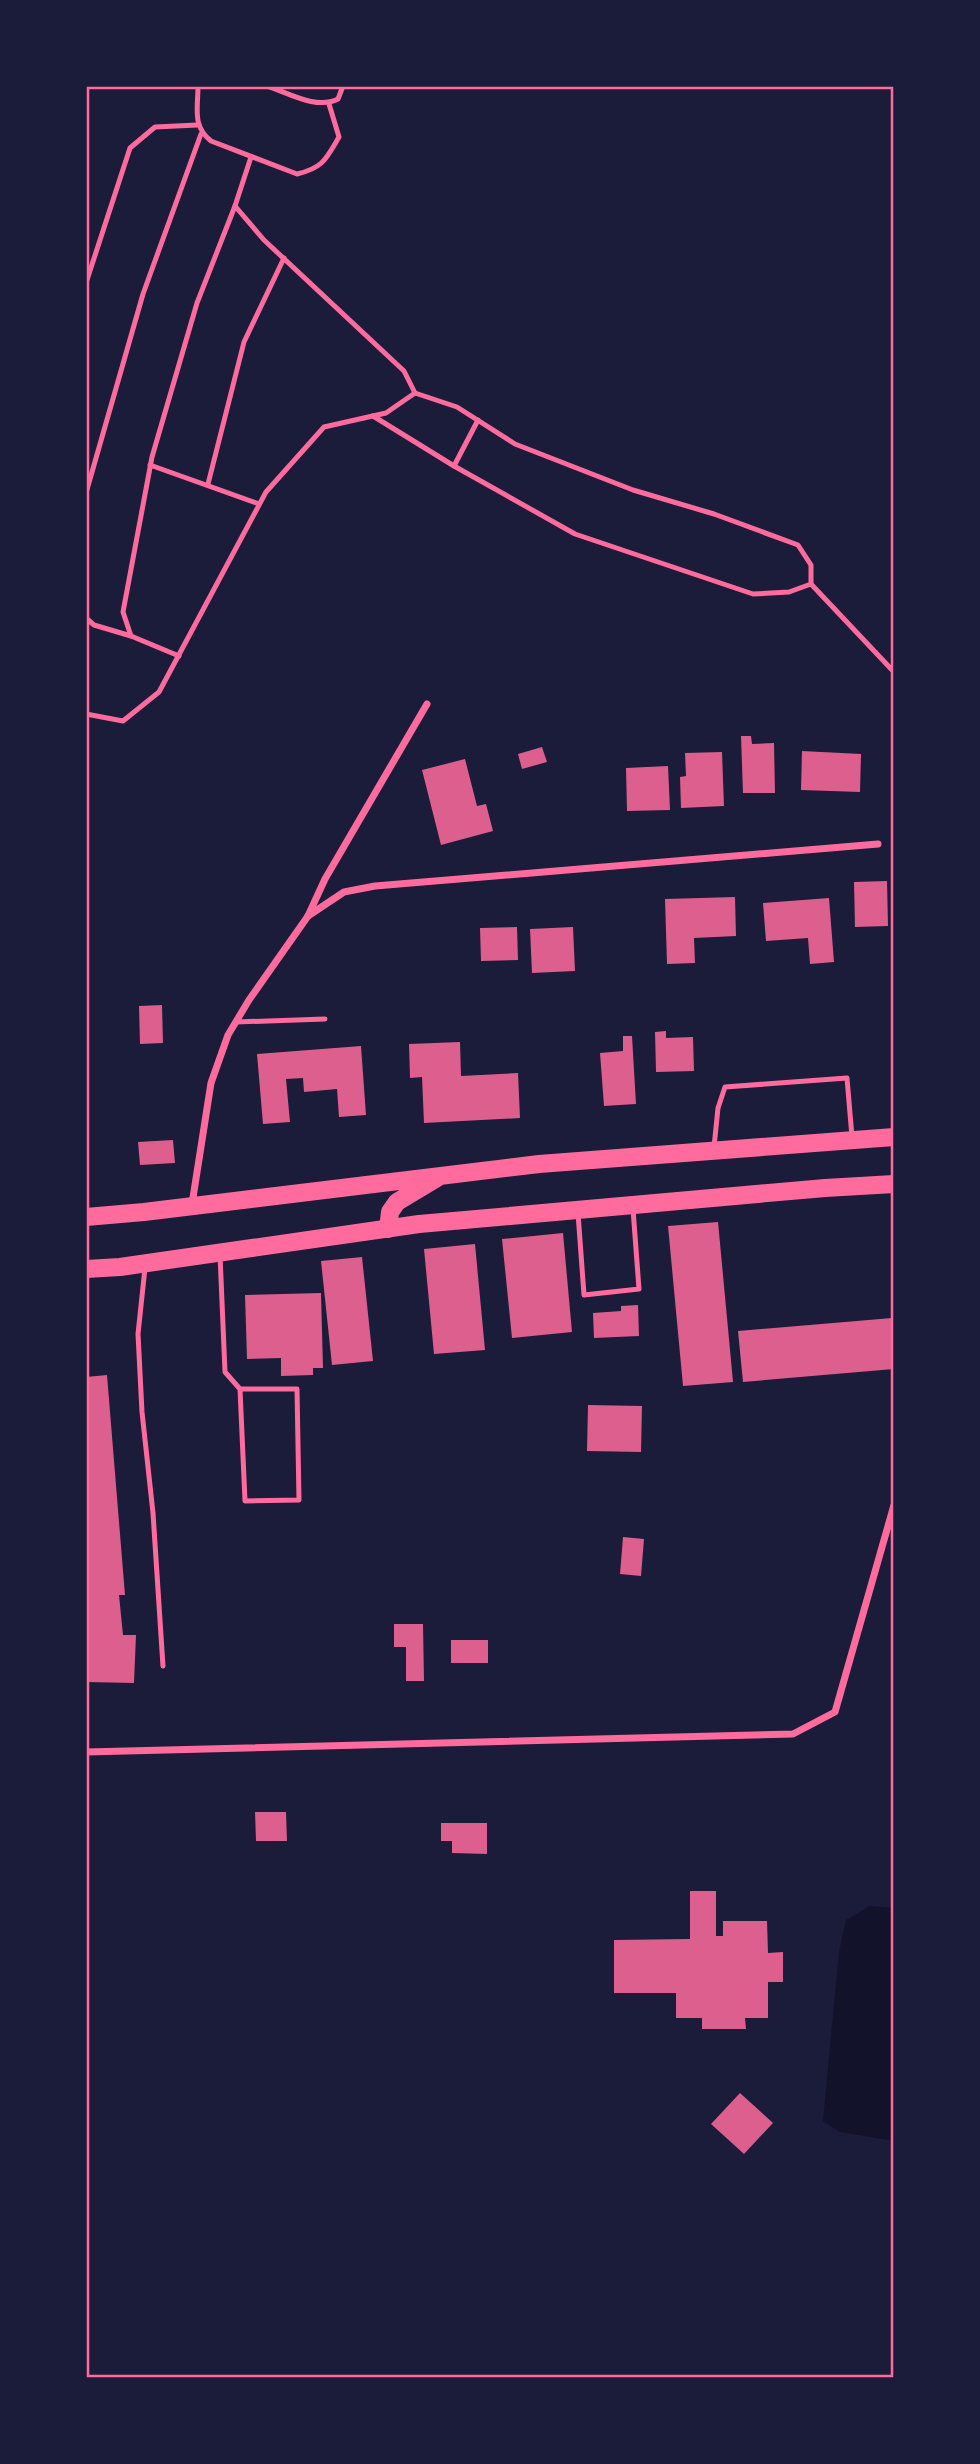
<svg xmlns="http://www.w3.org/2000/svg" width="980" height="2464" viewBox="0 0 980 2464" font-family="Roboto,sans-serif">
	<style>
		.water { fill: #12122b }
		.building { fill: #dd5f8e }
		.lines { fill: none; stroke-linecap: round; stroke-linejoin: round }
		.service { stroke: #ff6b9d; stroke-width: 5 }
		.minor { stroke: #ff6b9d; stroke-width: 7 }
		.primary { stroke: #ff6b9d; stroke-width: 18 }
		.neatline { fill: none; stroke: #ff6b9d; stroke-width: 2.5 }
	</style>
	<rect width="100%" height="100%" fill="#1b1b3a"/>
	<polygon class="water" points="870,1906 894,1908 894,2141 840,2132 823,2121 839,1952 846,1920"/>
	<g class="building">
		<polygon points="741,736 751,736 752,744 774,743 775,793 743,793"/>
		<polygon points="542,747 547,762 522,769 518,754"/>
		<polygon points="802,751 861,754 860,792 801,790"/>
		<polygon points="722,752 724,806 681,808 680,777 686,776 685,753"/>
		<polygon points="465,759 477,806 486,804 493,831 441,845 422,770"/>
		<polygon points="668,766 670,810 627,811 626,768"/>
		<polygon points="887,881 888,926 855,927 854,882"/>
		<polygon points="735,897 736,936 694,938 695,963 667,964 665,899"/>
		<polygon points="829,898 834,962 810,964 808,938 766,941 763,903"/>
		<polygon points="517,927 518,960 481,961 480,928"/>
		<polygon points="573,927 575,971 532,973 530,929"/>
		<polygon points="162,1005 163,1043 140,1044 139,1006"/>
		<polygon points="666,1031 666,1038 693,1037 694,1071 656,1072 655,1032"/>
		<polygon points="623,1036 632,1036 636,1104 604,1106 600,1053 623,1051"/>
		<polygon points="460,1042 461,1076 518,1073 520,1118 424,1123 422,1077 410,1078 409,1044"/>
		<polygon points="361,1046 366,1115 339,1117 337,1089 304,1092 303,1078 286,1079 290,1122 263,1124 257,1054"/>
		<polygon points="173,1140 175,1163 140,1165 138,1142"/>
		<polygon points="718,1222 733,1382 683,1386 668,1226"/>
		<polygon points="563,1233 572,1332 512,1338 502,1239"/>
		<polygon points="475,1244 485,1350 434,1354 424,1249"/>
		<polygon points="362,1257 373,1361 332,1365 321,1261"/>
		<polygon points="321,1293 323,1368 313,1368 313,1375 281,1376 281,1358 247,1359 245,1295"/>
		<polygon points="638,1305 639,1336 594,1338 593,1313 621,1311 621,1306"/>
		<polygon points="892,1318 894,1369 743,1382 738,1331"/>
		<polygon points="107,1375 125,1595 119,1595 123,1635 136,1635 134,1683 86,1682 86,1377"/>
		<polygon points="588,1405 642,1406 641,1452 587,1451"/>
		<polygon points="623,1537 644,1539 641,1576 620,1574"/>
		<polygon points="394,1624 423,1624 424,1681 406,1681 406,1647 394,1647"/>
		<rect x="451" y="1640" width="37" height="23"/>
		<polygon points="255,1812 286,1812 287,1841 256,1841"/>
		<polygon points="441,1823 487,1823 487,1854 452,1853 452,1841 441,1841"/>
		<polygon points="690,1891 716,1891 716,1936 723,1936 723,1921 767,1921 768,1953 783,1952 783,1982 768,1982 768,2018 745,2018 746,2029 702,2029 702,2018 676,2018 676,1993 614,1993 614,1940 690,1939"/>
		<polygon points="740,2093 773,2123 744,2154 711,2124"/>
	</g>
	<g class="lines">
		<g class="service">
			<path d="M 198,86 C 198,108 192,126 211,141 L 297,174 C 323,168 326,159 339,137 L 329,104"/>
			<path d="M 267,86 C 289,93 316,110 338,99 L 343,86"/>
			<polyline points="86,283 130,148 155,127 197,125"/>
			<polyline points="373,416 454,466 575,534 753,594 789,592 811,584 811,565 798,545 714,514 633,490 515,444 457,407 415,393"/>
			<polyline points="150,465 259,504"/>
			<polyline points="454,466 478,420"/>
			<polyline points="208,484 244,342 284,258"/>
			<polyline points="86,493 143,294 201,134"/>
			<polyline points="811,584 894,672"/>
			<polyline points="86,618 94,625 131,636"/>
			<polyline points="179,656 131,636 123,612 152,457 197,303 235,206"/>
			<polyline points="86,714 123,721 159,692 266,492 324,427 386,413 415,393 404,371 264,240 235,206 251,157"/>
			<polyline points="236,1022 325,1019"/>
			<polyline points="714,1147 718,1108 725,1087 847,1078 852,1137"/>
			<polyline points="578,1213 584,1295 639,1289 633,1209"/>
			<polyline points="220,1255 225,1372 240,1389 245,1501 299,1500 297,1389 240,1389"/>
			<polyline points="145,1268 138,1334 142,1412 153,1513 163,1666"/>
		</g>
		<g class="minor">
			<polyline points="308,916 344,892 375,886 878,844"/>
			<polyline points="192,1204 211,1083 228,1035 249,1000 308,916 325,879 427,704"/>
			<polyline points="86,1752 793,1734 835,1712 894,1505"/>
		</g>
		<g class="primary">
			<polyline points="86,1217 144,1212 539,1164 894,1137"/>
			<polyline points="388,1229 390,1212 397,1202 437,1178"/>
			<polyline points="86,1269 120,1267 419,1224 825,1188 894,1184"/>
		</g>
	</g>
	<rect width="980" height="2464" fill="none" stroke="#1b1b3a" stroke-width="175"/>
	<rect x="88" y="88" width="804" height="2288" class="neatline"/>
</svg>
